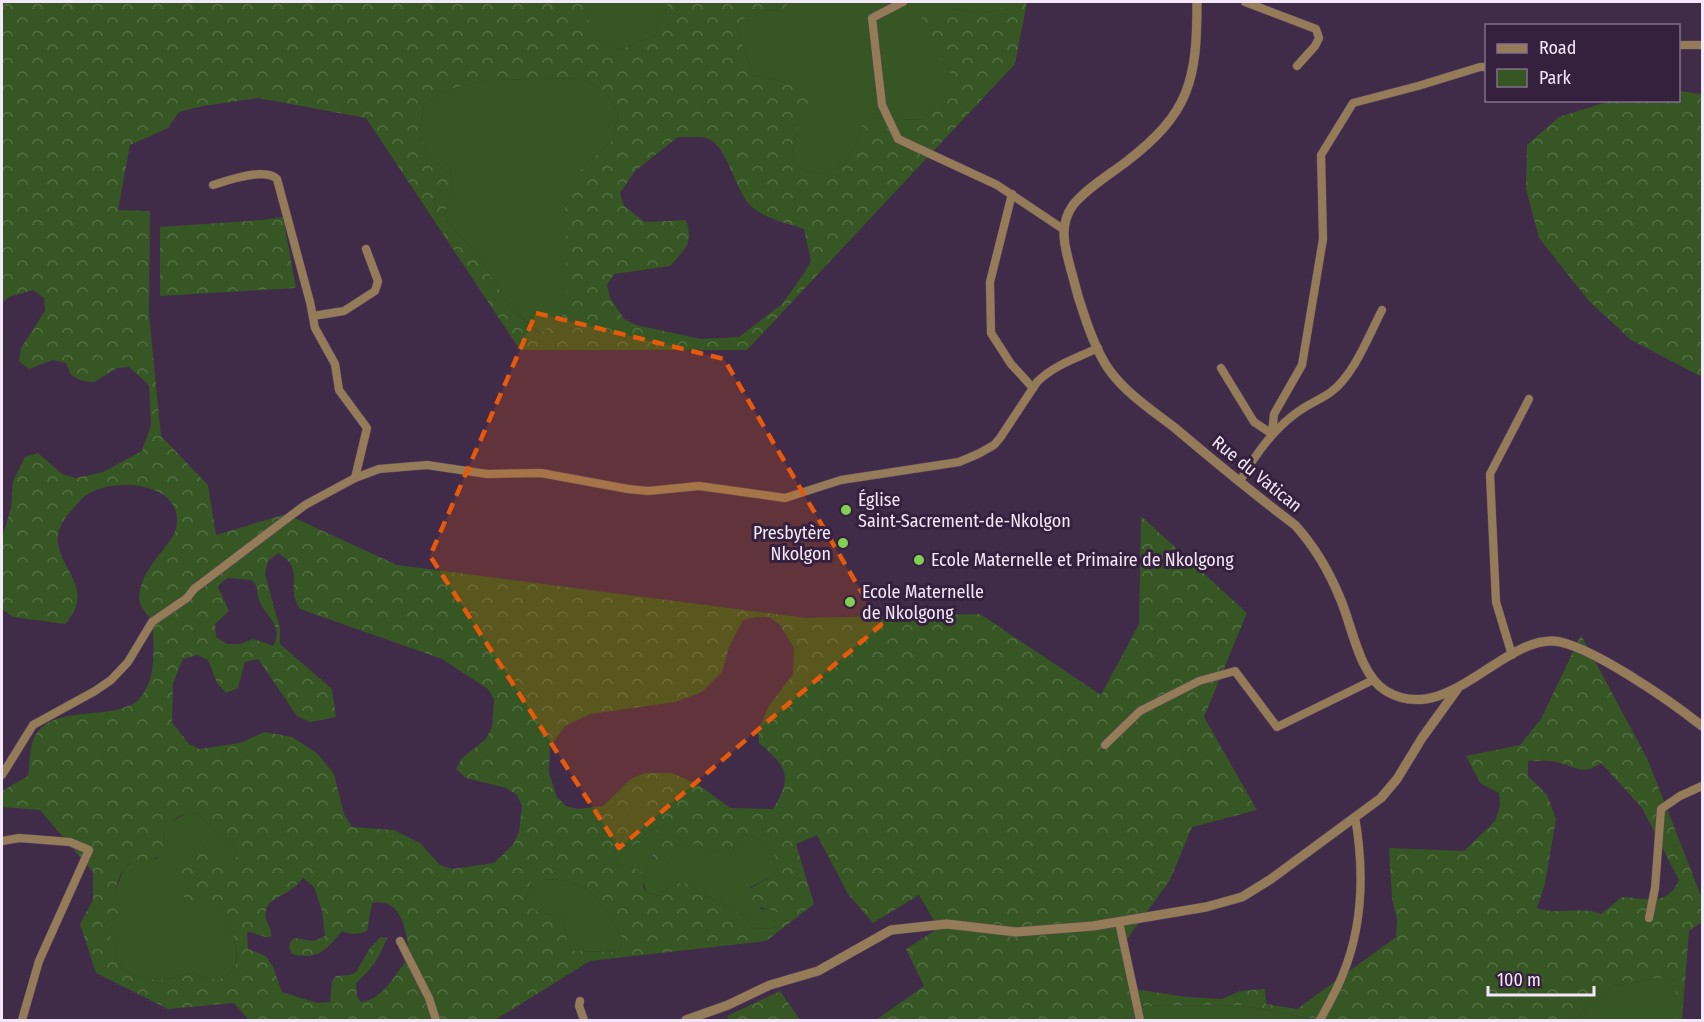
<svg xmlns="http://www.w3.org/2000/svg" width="1704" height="1022" viewBox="0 0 1704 1022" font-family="'Fira Sans Condensed',sans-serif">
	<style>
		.green { fill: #365723 }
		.forest { fill: url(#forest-crowns); fill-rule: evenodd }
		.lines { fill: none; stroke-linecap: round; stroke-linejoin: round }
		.minor-casing { stroke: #5d4964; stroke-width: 9 }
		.tertiary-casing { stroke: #5d4964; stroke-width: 10 }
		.minor { stroke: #957c58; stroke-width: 8 }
		.tertiary { stroke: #957c58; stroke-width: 9 }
		.marked { fill: #e8590c; fill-opacity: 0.2; stroke: #e8590c; stroke-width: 4.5; stroke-dasharray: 12 8; stroke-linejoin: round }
		.poi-dot { fill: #81d051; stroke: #35213d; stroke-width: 2 }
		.labels { text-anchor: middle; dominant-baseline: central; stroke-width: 6; stroke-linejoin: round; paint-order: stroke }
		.street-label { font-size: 18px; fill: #f4e7f9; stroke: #35213d }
		.poi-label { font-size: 18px; fill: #f4e7f9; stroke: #35213d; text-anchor: start }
	</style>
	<defs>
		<pattern id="forest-crowns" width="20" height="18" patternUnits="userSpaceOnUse" patternTransform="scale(1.5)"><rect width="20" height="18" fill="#365723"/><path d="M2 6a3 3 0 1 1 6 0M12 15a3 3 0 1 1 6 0" fill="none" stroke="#546f44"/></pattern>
	</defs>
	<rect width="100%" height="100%" fill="#402b48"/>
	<g class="green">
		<path d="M 586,2 L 668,2 L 655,36 L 619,50 C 593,34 588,34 586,2 Z"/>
		<path d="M 790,2 L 1005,2 L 1006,6 L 992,13 L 948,9 L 923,42 L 951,69 L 951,94 L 935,105 L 923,120 L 875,118 L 863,123 C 858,134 854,151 846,161 C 834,176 797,180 793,156 C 790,139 804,118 810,103 C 798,81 776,81 753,75 L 737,29 C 748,8 760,11 782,10 Z"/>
		<polygon points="580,78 605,91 613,102 618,114 613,140 583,167 568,308 556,322 541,334 511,308 476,253 448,223 445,211 454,185 450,173 428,158 419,132 424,105 445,90 490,80"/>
		<path d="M 640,807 L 657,813 L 659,821 L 652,859 L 666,868 C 671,857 680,840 695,844 C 701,845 708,852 713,855 L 732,852 L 738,839 L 744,834 C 765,841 777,847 779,871 L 750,888 L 761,909 L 777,910 L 788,919 C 777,929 768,930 754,928 L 746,917 L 697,891 L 686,883 L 673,882 L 659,896 L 647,893 L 638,869 L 619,865 C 614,859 614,855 617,847 L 638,845 L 627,818 L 629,812 Z"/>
		<path d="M 189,812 C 201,812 204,821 212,828 C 223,837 235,841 237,856 L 233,862 C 214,864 211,855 201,842 L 193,841 L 193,854 L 178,853 L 193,907 L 221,906 C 230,924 254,975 216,979 C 208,980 201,975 194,974 C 185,973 175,978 167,979 C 151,981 125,978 118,961 C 116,957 117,952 116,948 C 114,939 106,932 105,923 L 122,914 L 115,891 L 124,868 L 136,859 L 157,859 C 165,846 161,847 164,835 C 167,824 179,816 189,812 Z"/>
		<path d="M 536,879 C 566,879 585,881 603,907 C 611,917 615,929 623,939 L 619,952 L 574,951 C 561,936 570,930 561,917 L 536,911 L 525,902 L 531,882 Z"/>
		<polygon points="1657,978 1676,981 1676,1020 1574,1020 1580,1013 1613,986"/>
		<polygon points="1241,1005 1320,1020 1122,1020 1131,1017 1138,1006"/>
	</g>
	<g class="forest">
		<path d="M 2,2 L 586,2 C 588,33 593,34 619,50 L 655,36 L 668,2 L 790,2 L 782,10 C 761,11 748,8 737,29 L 753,75 C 776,81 798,81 811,103 C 804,118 790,139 793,156 C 797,180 834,176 846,161 C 854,151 858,134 863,123 L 875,118 L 923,120 L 935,105 L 937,92 L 951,94 L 951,69 L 923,43 L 918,31 L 922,17 L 948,9 L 992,13 L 1006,6 L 1005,2 L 1027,2 L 1015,64 L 747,350 L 520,350 L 366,118 L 258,98 L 203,106 L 179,112 L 168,128 L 130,145 L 118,210 L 150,211 L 149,314 L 161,436 L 208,485 L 216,535 L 286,514 L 397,565 L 806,618 L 980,614 L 1101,695 L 1139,624 L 1141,516 L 1247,613 L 1204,717 L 1257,810 L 1192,827 L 1170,880 L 1122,946 L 1134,989 L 1187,997 L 1222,999 L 1240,991 L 1265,989 L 1266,1004 L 1297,1009 L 1396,937 L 1397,920 L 1392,899 L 1389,848 L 1464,851 L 1495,821 L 1500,806 L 1499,793 L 1480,783 L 1466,756 L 1520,745 L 1541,719 L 1581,635 L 1647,758 L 1702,898 L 1702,922 L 1689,931 L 1682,1020 L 1676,1020 L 1676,981 L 1657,978 L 1613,986 L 1580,1013 L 1574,1020 L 1320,1020 L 1241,1005 L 1138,1006 L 1131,1017 L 1122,1020 L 876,1020 L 924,986 L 906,949 L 945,924 L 936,924 L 919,895 L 873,923 L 848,894 L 817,835 L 796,844 L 814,904 L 766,941 L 590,961 L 495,1020 L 249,1020 L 234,1003 L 168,1009 L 96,973 L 80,924 L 93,900 L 93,872 L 40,810 L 2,807 L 2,791 L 28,776 C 30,764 29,747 35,736 C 50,708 97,717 123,708 C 126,706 133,705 135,703 C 141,699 148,686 150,680 C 154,670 155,632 151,621 C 149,616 144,611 141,606 C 135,591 146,572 155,560 C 163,549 177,536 177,521 C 178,481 113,478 88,494 C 82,497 77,505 72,510 C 27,557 107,579 65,624 L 13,617 L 2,609 L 2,538 L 11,508 L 13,481 L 25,457 L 38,453 L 62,474 L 76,478 L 103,472 L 142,451 L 151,425 L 149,385 L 129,367 L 117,368 L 94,382 L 82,381 L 71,375 L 66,363 L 53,360 L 29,369 L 19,361 L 21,348 L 45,311 L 44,298 L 33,290 L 9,297 L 2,303 ZM 580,78 L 605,91 L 613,102 L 618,114 L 613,140 L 583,167 L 565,204 L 568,308 L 556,322 L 540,334 L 511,308 L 476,253 L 448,223 L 445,211 L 454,185 L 450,173 L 428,158 L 419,132 L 424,105 L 445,90 L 490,80 ZM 678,137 C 687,138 698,136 706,138 C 728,144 734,191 752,207 C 766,219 786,223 804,229 L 811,261 L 805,272 L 782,304 L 739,337 L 701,339 L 636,325 L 624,319 L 610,298 L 607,285 L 614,274 L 670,266 C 685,249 694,244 686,220 L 645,222 L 624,206 L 620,193 L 635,171 ZM 278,553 C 307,570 284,586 300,609 L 442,659 L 488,689 L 494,699 L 492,727 L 486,739 L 462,758 L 456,769 L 466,778 L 506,788 L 517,795 L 522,806 L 519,832 L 513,845 L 494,863 L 452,869 L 440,865 L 420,843 L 394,830 L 352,827 L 344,814 L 334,774 L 317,753 L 292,737 L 265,732 L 240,743 L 199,749 L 188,743 L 172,722 L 173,683 L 183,659 L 197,655 L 208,660 L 217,683 L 226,693 L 238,688 L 245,662 L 258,659 L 297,716 L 310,722 L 336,717 L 332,689 L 280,644 L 280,629 L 265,574 L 268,561 ZM 228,578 L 252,580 C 259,587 256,594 260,602 C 267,618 284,626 273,646 L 253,639 L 240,644 L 227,644 L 216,637 L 215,624 L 229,611 L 218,587 L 222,582 ZM 756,617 L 769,617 L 780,625 L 794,648 L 793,674 L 769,706 L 758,731 L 759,743 C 786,766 794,776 773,809 L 730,808 L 699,785 L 672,773 L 645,773 L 631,779 L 603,806 L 578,809 L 566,806 L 557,797 L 549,773 L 550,747 L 565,726 L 590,714 L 675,702 L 702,692 L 722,672 L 729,647 L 743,620 ZM 1528,761 C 1537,761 1548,760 1557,762 C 1576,767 1583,776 1601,763 L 1642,808 L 1679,880 C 1668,907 1646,898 1622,897 L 1601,914 C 1580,905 1558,916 1537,908 L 1545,884 L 1556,819 L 1547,795 L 1528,776 ZM 640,807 L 657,813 C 663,830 643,857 659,870 L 666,868 C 672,856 681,839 697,845 C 703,847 708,853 714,855 C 720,857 727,854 732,852 L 738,839 L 744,834 C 765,841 776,847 779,871 L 750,889 L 749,903 C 764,910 776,908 788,920 C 776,929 768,930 754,928 L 746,917 L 697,891 L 686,883 L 673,882 L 659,896 L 647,893 L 643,887 L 643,873 L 638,869 L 619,865 C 614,859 614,855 617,847 L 638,845 L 642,840 L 627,818 L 629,812 ZM 189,812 C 201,812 204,821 212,828 C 223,837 235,841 237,856 L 233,861 C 215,864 211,855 201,842 L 193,840 L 193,853 L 178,853 C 178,864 180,902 192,907 C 200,910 213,906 221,906 C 230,924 254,975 216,979 C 208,980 202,975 194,974 C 185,973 175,978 167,979 C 151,981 125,978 118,961 C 116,957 117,952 116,948 C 114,939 106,932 105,923 L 122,914 L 126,908 L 115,891 C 117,884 120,872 125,867 C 136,856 151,864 162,854 L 164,834 L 177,817 ZM 303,878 L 314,887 L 322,911 L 325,936 L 314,941 L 294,938 C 288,944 288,947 292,954 C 318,961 327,949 342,931 C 350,935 359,934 367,931 L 372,903 C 403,897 407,934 409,956 C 397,972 383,1000 361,1002 L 357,997 L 356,983 C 373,968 379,958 387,938 L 381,937 L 370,948 L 356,972 L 350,975 L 336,976 L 332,982 L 330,1002 L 317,1003 L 282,992 L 273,967 L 266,956 L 248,949 L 247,932 C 256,932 262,938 271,937 C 272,928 268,926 266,919 C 263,901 277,899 289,891 C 294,888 299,883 303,878 ZM 537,879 C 566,879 585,881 603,907 C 611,917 615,929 623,939 L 619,952 L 574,951 C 561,936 570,930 561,917 L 536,911 L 525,902 L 531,882 Z"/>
		<polygon points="1679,91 1702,94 1702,377 1631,340 1588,300 1539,238 1526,189 1527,145 1559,117 1610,101 1678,100"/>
		<polygon points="283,217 296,288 160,296 160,227 263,220"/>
		<polygon points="780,991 800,1020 729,1020 727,1016"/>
	</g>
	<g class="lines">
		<g class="minor-casing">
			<g id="minor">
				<polyline points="903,2 872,18 882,105 898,139 997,185 1063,229"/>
				<polyline points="1245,2 1316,29 1319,38 1315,46 1297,66"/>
				<polyline points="1678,45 1702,45"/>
				<path d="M 213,185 C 228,180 265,167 277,179 L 310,302 L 315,328 L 335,364 L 339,390 L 367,428 L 355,478"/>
				<polyline points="1012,194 990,282 991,333 1011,364 1033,388"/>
				<polyline points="313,316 344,311 375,291 378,281 366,249"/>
				<polyline points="1221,368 1254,422 1272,434"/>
				<polyline points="1272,434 1274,414 1302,365 1323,239 1321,155 1353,103 1418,86 1480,67 1486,67"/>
				<path d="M 1240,481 C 1256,454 1273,429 1299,411 C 1309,404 1323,398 1331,392 C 1354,375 1369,335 1382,310"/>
				<polyline points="1512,655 1496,602 1490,474 1529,399"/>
				<polyline points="1105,745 1140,711 1199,681 1235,671 1277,727 1373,680"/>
				<path d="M 2,775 L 33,725 L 95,691 L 111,680 L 128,662 L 152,622 L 187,598 L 194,589 L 305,505 L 355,478 L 379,469 L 427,465 L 487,474 L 541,473 L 628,489 L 648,491 L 699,486 L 785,498 L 841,480 L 959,462 L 978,454 L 994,445 L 1000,438 L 1037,382 C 1054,365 1077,358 1098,348"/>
				<polyline points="2,841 19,838 70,842 89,850 39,961 22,1020"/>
				<polyline points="1649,918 1655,888 1661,809 1680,796 1702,786"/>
				<polyline points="1119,922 1140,1020"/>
				<polyline points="400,941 429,998 436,1020"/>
				<polyline points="580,1001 579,1006 584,1020"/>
				<path d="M 1320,1020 C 1328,1005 1337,990 1343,974 C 1363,925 1364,869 1355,817"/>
			</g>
		</g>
		<g class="tertiary-casing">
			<g id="tertiary">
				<path d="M 1197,2 C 1197,80 1190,113 1126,162 C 1109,175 1087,188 1073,205 C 1058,226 1065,248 1071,270 C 1078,299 1093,348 1110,371 C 1127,394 1153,411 1175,428 C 1214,461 1254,494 1295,525 C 1315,547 1329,571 1340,598 C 1352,625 1359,675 1386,691 C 1446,727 1501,639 1553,641 C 1588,643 1673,703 1702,726"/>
				<polyline points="686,1020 728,1005 770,985 818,971 891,930 947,924 1016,932 1093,926 1206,907 1242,897 1271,879 1381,798 1397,779 1422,738 1458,688"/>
			</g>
		</g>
		<use href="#minor" class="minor"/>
		<use href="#tertiary" class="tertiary"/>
	</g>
	<path class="marked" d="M 536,313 L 724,359 L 881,625 L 619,848 L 430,556 Z"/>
	<g class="poi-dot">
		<circle cx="846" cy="510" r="6"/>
		<circle cx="843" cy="543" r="6"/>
		<circle cx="919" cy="560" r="6"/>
		<circle cx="850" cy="602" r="6"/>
	</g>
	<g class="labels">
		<g class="street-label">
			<text transform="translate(1257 474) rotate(39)">Rue du Vatican</text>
		</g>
		<g class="poi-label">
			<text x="858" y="500">Église<tspan x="858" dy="21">Saint-Sacrement-de-Nkolgon</tspan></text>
			<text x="831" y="533" text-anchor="end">Presbytère<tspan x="831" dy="21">Nkolgon</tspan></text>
			<text x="931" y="560">Ecole Maternelle et Primaire de Nkolgong</text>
			<text x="862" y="592">Ecole Maternelle<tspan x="862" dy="21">de Nkolgong</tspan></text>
		</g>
	</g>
	<rect width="1704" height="1022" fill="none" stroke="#f4e7f9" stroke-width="6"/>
	<rect x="1485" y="24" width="195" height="78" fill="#35213d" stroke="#817088" stroke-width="1.5"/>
	<rect x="1497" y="44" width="30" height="9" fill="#957c58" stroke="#817088" stroke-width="1.5"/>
	<text x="1539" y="54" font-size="18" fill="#f4e7f9">Road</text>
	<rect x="1497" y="69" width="30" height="18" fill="#365723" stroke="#817088" stroke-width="1.5"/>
	<text x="1539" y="84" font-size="18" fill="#f4e7f9">Park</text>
	<path d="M1488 986v9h106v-9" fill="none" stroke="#f4e7f9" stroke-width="3"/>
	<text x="1497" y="986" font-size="18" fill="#f4e7f9" stroke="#35213d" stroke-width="4.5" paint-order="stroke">100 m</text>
</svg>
